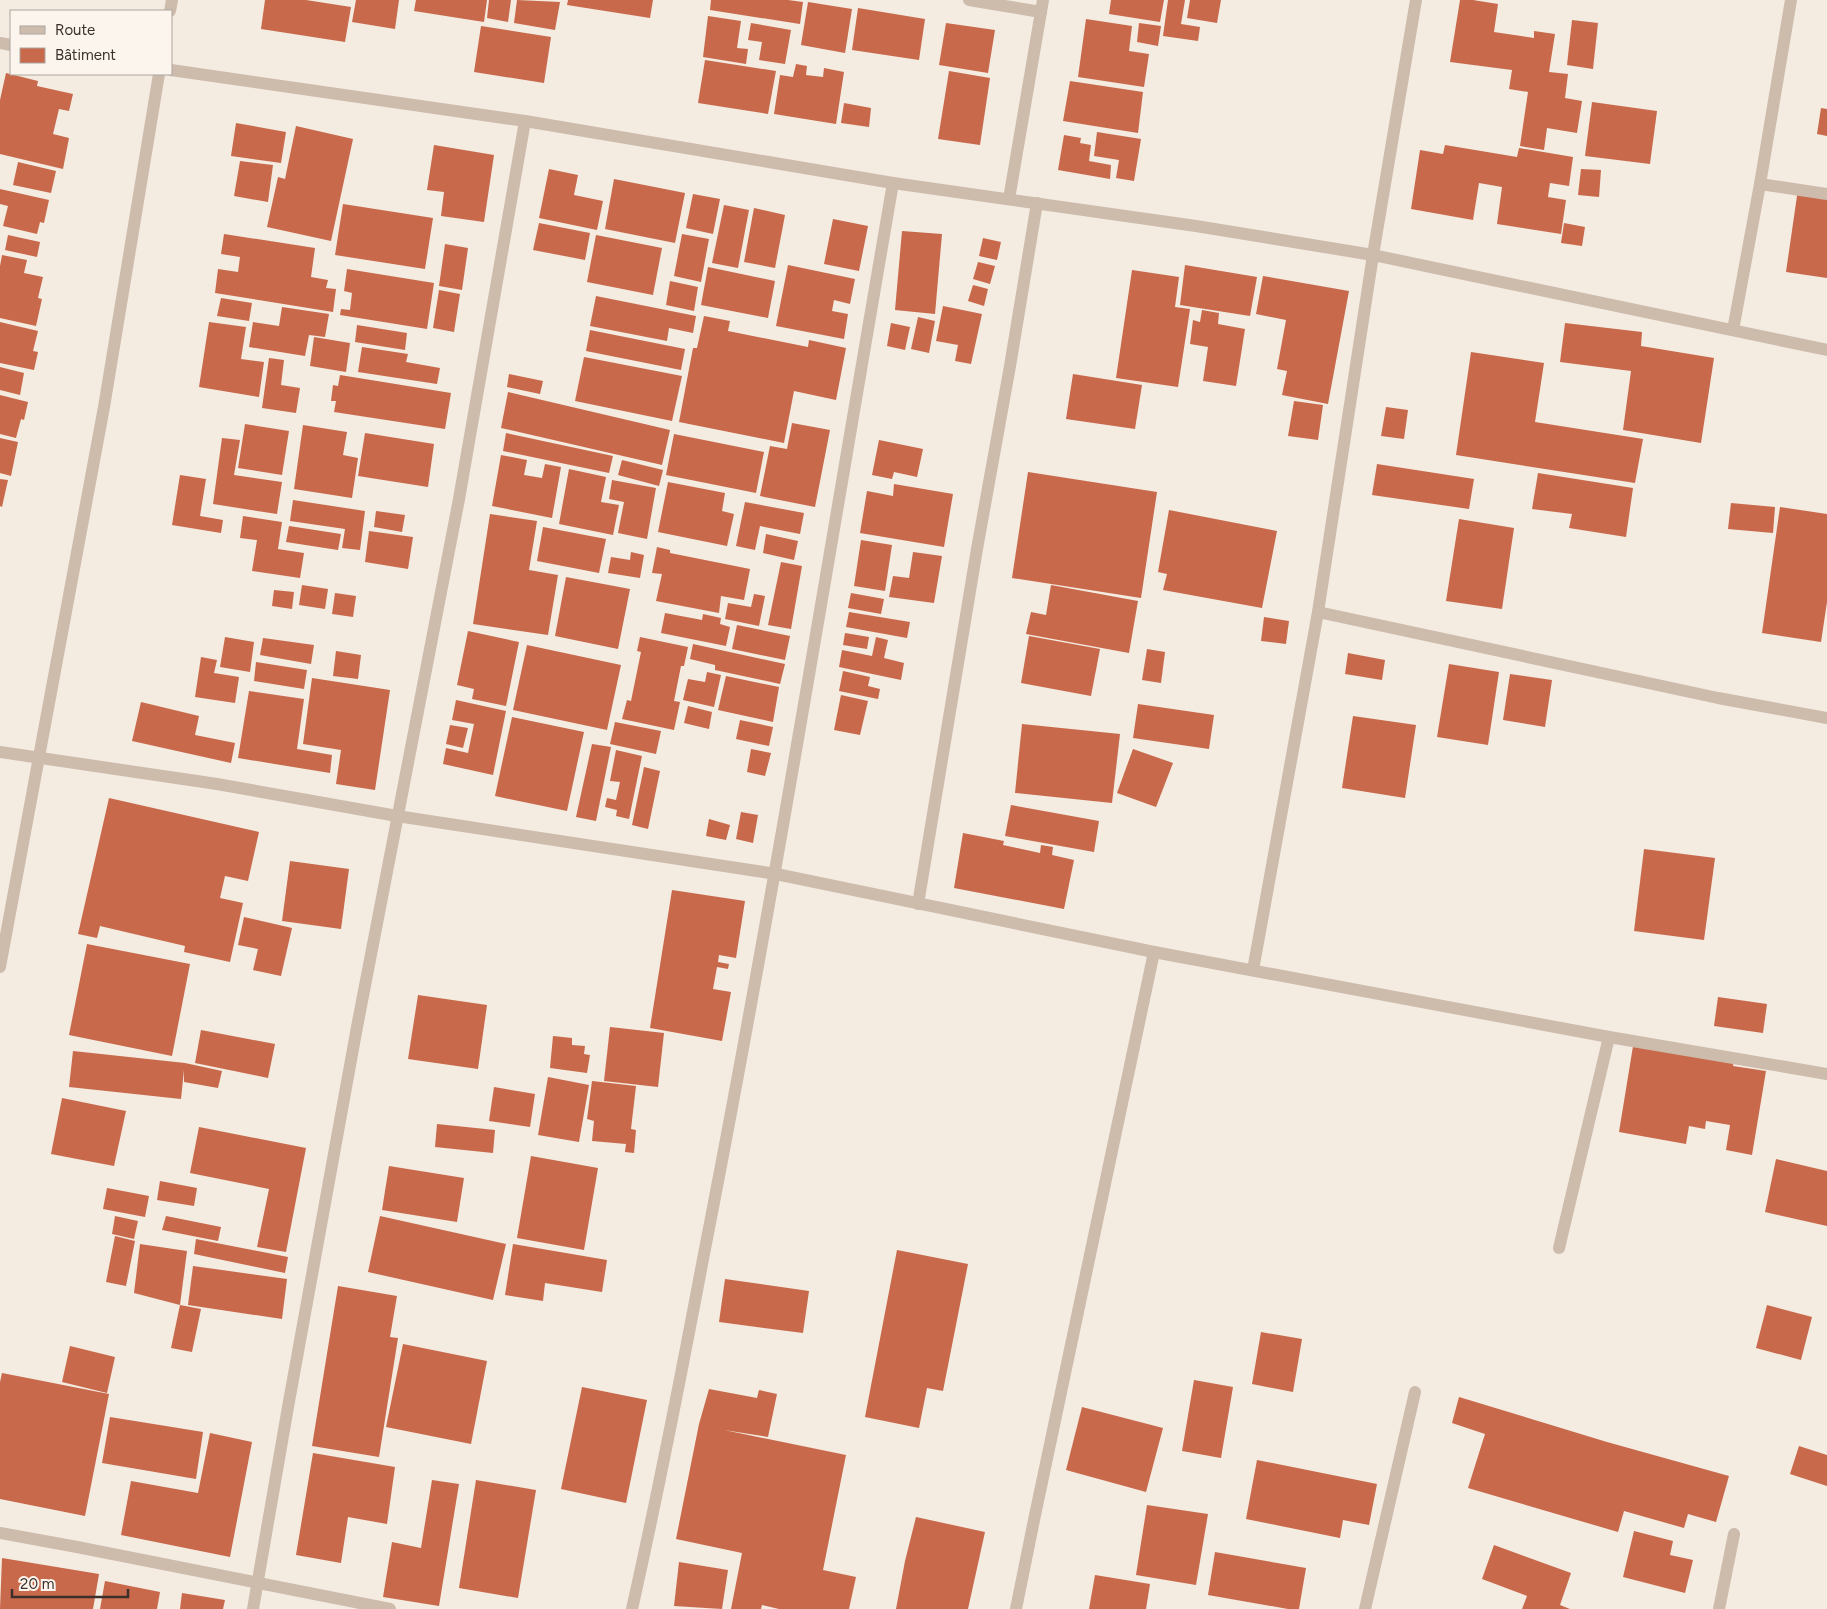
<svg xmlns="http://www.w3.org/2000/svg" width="1827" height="1609" viewBox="0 0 1827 1609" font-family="Figtree,sans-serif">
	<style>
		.building { fill: #c8694b }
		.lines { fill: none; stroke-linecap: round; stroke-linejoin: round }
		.minor { stroke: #cdbbac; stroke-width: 12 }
	</style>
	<rect width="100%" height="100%" fill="#f4ebe1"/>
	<g class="building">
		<polygon points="265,0 306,0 351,7 345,42 261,29"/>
		<polygon points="356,0 399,0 395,29 352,22"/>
		<polygon points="416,0 487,0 484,22 414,11"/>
		<polygon points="489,0 511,0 508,22 487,18"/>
		<polygon points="517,0 560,2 555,30 514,23"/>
		<polygon points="568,0 653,0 650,18 567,5"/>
		<polygon points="711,0 788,0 803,2 800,24 710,10"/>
		<polygon points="1111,0 1164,0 1160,22 1109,14"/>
		<polygon points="1168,0 1185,0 1181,24 1200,27 1198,41 1163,36"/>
		<polygon points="1190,0 1221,0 1217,23 1187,18"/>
		<polygon points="1460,0 1473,0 1498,4 1494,32 1534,38 1534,31 1555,34 1549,72 1568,74 1565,98 1582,101 1577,133 1547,128 1544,150 1520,146 1528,92 1509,89 1512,70 1450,62"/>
		<polygon points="808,2 852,9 845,53 801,45"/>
		<polygon points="858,8 925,19 919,60 852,50"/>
		<polygon points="708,16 741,21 737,48 748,49 746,64 703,57"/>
		<polygon points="1086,19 1132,26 1129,51 1149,54 1144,87 1078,77"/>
		<polygon points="1572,20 1598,23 1593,69 1567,65"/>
		<polygon points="751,23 791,30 785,64 759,60 762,42 748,40"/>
		<polygon points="946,23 995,30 988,73 939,65"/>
		<polygon points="1139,23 1161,26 1158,46 1137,42"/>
		<polygon points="481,26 551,37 544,83 474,72"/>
		<polygon points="705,60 776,71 768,114 698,103"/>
		<polygon points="796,64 807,66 806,75 823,77 824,68 844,72 836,124 774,114 780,75 793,77"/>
		<polygon points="949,71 990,78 980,145 938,139"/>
		<polygon points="6,73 38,81 37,86 73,94 69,111 59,109 53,134 69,138 63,169 0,154 0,100"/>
		<polygon points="1070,81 1143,92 1138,133 1063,121"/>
		<polygon points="1592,102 1657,111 1650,164 1585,156"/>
		<polygon points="844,103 871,108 869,127 841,123"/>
		<polygon points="1821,108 1827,109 1827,136 1817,134"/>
		<polygon points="236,123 286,132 281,163 231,156"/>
		<polygon points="296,126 353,139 331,241 267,227 278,177 285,179"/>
		<polygon points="1097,132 1141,139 1134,181 1116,178 1119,160 1094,156"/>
		<polygon points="1064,135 1081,138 1080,143 1091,145 1089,161 1111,165 1110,179 1058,170"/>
		<polygon points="434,145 494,155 484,222 441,216 444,192 427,190"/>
		<polygon points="1445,145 1517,157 1519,148 1573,157 1569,186 1550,183 1548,197 1566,200 1561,234 1497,224 1502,187 1479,183 1473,220 1411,209 1420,150 1443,154"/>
		<polygon points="240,161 273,165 268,202 234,196"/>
		<polygon points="18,162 56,171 51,193 13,185"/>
		<polygon points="549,169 578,175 574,195 603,201 597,230 539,218"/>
		<polygon points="1581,169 1601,170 1599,197 1578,195"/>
		<polygon points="614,179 685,193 675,243 605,229"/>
		<polygon points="0,189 49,200 44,223 40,222 37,234 3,226 8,206 0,204"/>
		<polygon points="1798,189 1827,193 1827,278 1786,272"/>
		<polygon points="693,194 720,199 713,234 686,228"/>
		<polygon points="343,204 433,218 425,269 335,255"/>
		<polygon points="724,205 749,210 738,268 712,263"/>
		<polygon points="754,208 785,215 775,268 744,262"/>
		<polygon points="833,219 868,226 859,271 824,264"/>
		<polygon points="539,223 590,233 585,260 533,250"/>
		<polygon points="1564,223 1585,227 1582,246 1561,243"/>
		<polygon points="902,231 942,234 935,314 895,310"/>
		<polygon points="224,234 315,248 311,277 328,280 326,288 336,289 333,312 215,293 218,269 238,272 240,257 221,254"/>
		<polygon points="682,234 709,239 701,282 674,276"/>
		<polygon points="8,235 40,242 37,257 5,250"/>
		<polygon points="596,235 662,248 653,295 587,282"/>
		<polygon points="983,238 1001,242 997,260 979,256"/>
		<polygon points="445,244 468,248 462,290 439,286"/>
		<polygon points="2,255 27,260 24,273 43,277 38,298 42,299 36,326 0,318 0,266"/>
		<polygon points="978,262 995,266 990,284 973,279"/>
		<polygon points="788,265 855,279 850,304 834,300 832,311 848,314 844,339 776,326"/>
		<polygon points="1185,265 1257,277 1250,316 1180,305"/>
		<polygon points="708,267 775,281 768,318 701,305"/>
		<polygon points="347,269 434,283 427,329 340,315 341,309 350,310 352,293 344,291"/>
		<polygon points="1132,270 1179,277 1175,307 1190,309 1178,387 1116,378"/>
		<polygon points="1263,276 1349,291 1328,404 1282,395 1287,371 1277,369 1286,320 1256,314"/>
		<polygon points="670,281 698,287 694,311 666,305"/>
		<polygon points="973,285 988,289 984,306 968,301"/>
		<polygon points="439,290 460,294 454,332 433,328"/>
		<polygon points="596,296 696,316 693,333 669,328 667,341 590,326"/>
		<polygon points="221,298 252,303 249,321 217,316"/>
		<polygon points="943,306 982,314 971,364 955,361 958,345 936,341"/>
		<polygon points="282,307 329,314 325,337 309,335 305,356 249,347 253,322 279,326"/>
		<polygon points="1202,310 1219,313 1218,324 1245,329 1236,386 1203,381 1208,347 1190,344 1193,320 1200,322"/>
		<polygon points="704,316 730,321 728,331 808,347 809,340 846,348 836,400 794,391 784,443 679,422 693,348 697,348"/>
		<polygon points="918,317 935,321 929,353 911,349"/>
		<polygon points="0,322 38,331 33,351 38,352 34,370 0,363"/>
		<polygon points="209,322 246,327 241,359 264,362 259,397 199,387"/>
		<polygon points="891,323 910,327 905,350 887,346"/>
		<polygon points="1565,323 1642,332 1641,346 1714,358 1701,443 1623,430 1631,371 1560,362"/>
		<polygon points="357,325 407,333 405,350 355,342"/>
		<polygon points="590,330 685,349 681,370 586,351"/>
		<polygon points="314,337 350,343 346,372 310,366"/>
		<polygon points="362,347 408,354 406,362 440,368 437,384 358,372"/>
		<polygon points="1471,352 1544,363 1535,422 1643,439 1635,483 1456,455"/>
		<polygon points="584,357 682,376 672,421 575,401"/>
		<polygon points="269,358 284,360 281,385 300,388 296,413 262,408"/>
		<polygon points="0,367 24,373 20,395 0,390"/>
		<polygon points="509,374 543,381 540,394 507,387"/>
		<polygon points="1073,374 1142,385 1135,429 1066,419"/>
		<polygon points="340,375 451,393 445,429 334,412 336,401 331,401 333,385 338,386"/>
		<polygon points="508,392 670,430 662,465 501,428"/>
		<polygon points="0,395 28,402 24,420 21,419 16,438 0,434"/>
		<polygon points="1294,401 1323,405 1318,440 1288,436"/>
		<polygon points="1386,407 1408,410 1404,439 1381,436"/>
		<polygon points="792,423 830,430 815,507 760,496 770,446 787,449"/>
		<polygon points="245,424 289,431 282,475 238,468"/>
		<polygon points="303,425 347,432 343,455 358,458 352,498 294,489"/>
		<polygon points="365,433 434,444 428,487 358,476"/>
		<polygon points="506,433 613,456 609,473 503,451"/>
		<polygon points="674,434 764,452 756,493 666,475"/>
		<polygon points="0,438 18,442 11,476 0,473"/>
		<polygon points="222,438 240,440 234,475 282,482 277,514 213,504"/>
		<polygon points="879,440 923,449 917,477 894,472 892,479 872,475"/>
		<polygon points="501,455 527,460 524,475 542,478 545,464 561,467 552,518 492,506"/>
		<polygon points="622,460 663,470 659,486 618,475"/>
		<polygon points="1377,464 1474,479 1469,509 1372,495"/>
		<polygon points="569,469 606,477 601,502 619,505 613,535 559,524"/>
		<polygon points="1028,472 1157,492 1141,598 1012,578"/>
		<polygon points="1538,473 1633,488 1626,537 1569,528 1572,514 1532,509"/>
		<polygon points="180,475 206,479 200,516 223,520 221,533 172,525"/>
		<polygon points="0,479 8,480 2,507 0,506"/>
		<polygon points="612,480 656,488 647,539 618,533 624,502 609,499"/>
		<polygon points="668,482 725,493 722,511 734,514 727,546 658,532"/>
		<polygon points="894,484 953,494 944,547 860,533 867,491 893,496"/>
		<polygon points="293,500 365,511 360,550 342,548 345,529 290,521"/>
		<polygon points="745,502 804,513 800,534 760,526 755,550 736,546"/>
		<polygon points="1731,503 1775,507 1773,533 1728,529"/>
		<polygon points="1780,507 1827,514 1827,602 1821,642 1762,633"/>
		<polygon points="1169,510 1277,531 1262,608 1163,590 1167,574 1158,572"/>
		<polygon points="376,511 405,515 402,532 374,527"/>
		<polygon points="490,514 537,521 529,570 558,575 548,635 473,624"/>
		<polygon points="243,516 282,522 278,549 304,553 300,578 252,571 257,540 240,538"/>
		<polygon points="1459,519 1514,528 1502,609 1446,601"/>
		<polygon points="289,526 341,534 338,550 286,542"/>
		<polygon points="543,527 606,539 599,573 537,561"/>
		<polygon points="369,531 413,537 408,569 365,562"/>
		<polygon points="766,534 798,541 794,560 763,553"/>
		<polygon points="861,540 892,545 885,591 854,586"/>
		<polygon points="657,547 670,550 670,553 750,569 744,600 721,596 719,613 656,601 662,574 652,573"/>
		<polygon points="631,552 644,555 640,578 608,573 611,557 630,560"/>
		<polygon points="913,552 942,556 934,603 889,597 893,576 909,578"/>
		<polygon points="781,562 802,566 791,629 768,625"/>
		<polygon points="566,577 630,589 618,649 555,636"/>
		<polygon points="302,585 328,589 325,609 299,605"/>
		<polygon points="1051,585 1138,601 1129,653 1026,634 1031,612 1046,615"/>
		<polygon points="274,590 294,592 292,609 272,606"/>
		<polygon points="335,593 356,596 353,617 332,614"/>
		<polygon points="851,593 884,599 881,614 848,608"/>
		<polygon points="754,594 765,596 759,626 725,619 728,603 751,607"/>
		<polygon points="849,612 910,622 907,638 846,627"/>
		<polygon points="665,613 702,620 703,614 721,618 720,624 730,627 726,646 661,633"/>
		<polygon points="1264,617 1289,621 1286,644 1261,641"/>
		<polygon points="737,625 790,636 785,660 732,649"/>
		<polygon points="468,631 519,642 506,706 472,699 474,689 457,685"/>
		<polygon points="845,633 869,637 867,649 843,645"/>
		<polygon points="1029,636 1100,649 1091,696 1021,683"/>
		<polygon points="225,637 254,642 250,672 220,667"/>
		<polygon points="640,637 688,647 684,666 681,666 674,701 680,702 674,730 622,719 627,700 631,701 641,652 637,651"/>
		<polygon points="876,637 888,640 884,658 904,663 901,680 839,667 842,650 872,656"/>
		<polygon points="263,638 314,645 311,664 260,655"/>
		<polygon points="693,644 785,664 780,684 715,670 715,665 690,659"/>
		<polygon points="527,645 621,665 607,730 513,710"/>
		<polygon points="1147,649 1165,652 1161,683 1142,680"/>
		<polygon points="336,651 361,655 358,679 333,676"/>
		<polygon points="1348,653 1385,660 1382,680 1345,674"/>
		<polygon points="201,657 217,660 214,673 239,677 235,703 195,697"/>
		<polygon points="256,662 307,670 304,689 254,681"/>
		<polygon points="1449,664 1499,672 1488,745 1437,737"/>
		<polygon points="843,671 870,677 868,686 880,689 878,699 839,691"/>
		<polygon points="707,672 721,675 714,707 683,700 688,679 705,682"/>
		<polygon points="1510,674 1552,680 1545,727 1503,720"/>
		<polygon points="726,676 779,687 773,722 718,710"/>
		<polygon points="312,678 390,690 375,790 336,784 341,750 303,744"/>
		<polygon points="249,691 304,699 297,749 332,755 330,773 238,758"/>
		<polygon points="841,695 868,701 860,735 834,730"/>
		<polygon points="456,700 506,711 493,775 443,764 446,748 468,753 474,724 452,720"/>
		<polygon points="141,702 199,716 195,735 235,743 231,763 132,741"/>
		<polygon points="1138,704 1214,715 1209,749 1133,738"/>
		<polygon points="688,706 712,712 709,729 684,723"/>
		<polygon points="1353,716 1416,725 1405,798 1342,788"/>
		<polygon points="512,717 584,732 567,811 495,796"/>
		<polygon points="740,720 773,727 769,746 736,739"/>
		<polygon points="615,722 661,731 656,754 610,744"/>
		<polygon points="1022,724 1120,734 1112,803 1015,793"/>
		<polygon points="450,725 468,728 463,748 446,744"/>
		<polygon points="592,744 611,747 596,821 576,817"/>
		<polygon points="751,749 771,753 765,776 747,772"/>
		<polygon points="1133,749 1173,763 1156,807 1117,793"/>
		<polygon points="616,750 642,756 629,819 616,816 617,810 605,807 607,798 616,800 620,782 610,781"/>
		<polygon points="644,767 660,771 648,829 632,825"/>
		<polygon points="109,798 259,832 248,881 225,876 220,898 243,903 230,962 184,952 185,946 100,926 97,938 78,934"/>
		<polygon points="1011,805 1099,821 1094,852 1005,836"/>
		<polygon points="741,812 758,815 753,843 736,839"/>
		<polygon points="709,819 730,825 726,840 706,836"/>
		<polygon points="963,833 1004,841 1003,845 1040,853 1041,845 1053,847 1052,855 1074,860 1064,909 954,888"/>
		<polygon points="1644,849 1715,858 1704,940 1634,931"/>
		<polygon points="290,861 349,869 341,929 282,921"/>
		<polygon points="672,890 745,901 736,958 719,955 718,962 729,964 728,969 717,967 713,989 731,992 722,1041 650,1028"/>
		<polygon points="244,917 292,928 281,976 253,970 258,949 238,945"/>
		<polygon points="87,944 190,964 172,1056 69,1035"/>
		<polygon points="418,995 487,1005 478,1069 408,1059"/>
		<polygon points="1718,997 1767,1004 1763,1033 1714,1026"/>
		<polygon points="610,1027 664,1033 658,1087 604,1081"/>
		<polygon points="201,1030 275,1044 268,1078 195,1063"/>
		<polygon points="553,1036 572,1038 572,1045 585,1046 584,1054 590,1055 587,1073 550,1068"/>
		<polygon points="1634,1040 1734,1058 1733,1066 1766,1071 1752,1155 1726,1150 1730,1125 1706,1121 1705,1129 1689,1126 1686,1144 1619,1132"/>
		<polygon points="73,1051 185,1063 222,1071 218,1088 184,1082 184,1070 181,1099 69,1087"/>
		<polygon points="548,1077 589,1085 579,1142 538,1135"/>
		<polygon points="592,1081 636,1086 631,1129 636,1130 634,1153 625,1152 626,1144 592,1141 594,1121 587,1119"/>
		<polygon points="494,1087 535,1094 530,1127 489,1121"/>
		<polygon points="62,1098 126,1111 114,1166 51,1154"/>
		<polygon points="437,1124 495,1130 493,1153 435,1147"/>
		<polygon points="199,1127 306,1148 286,1252 257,1247 269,1189 190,1173"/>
		<polygon points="531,1156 598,1168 584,1250 517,1238"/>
		<polygon points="1776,1159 1827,1171 1827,1226 1765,1212"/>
		<polygon points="389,1166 464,1178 457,1222 382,1210"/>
		<polygon points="160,1181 197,1188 194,1206 157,1200"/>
		<polygon points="107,1188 149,1196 145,1217 103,1209"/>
		<polygon points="115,1216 138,1221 134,1239 112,1234"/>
		<polygon points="166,1216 221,1227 218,1241 162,1230"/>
		<polygon points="380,1216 506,1244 493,1300 368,1272"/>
		<polygon points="115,1236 135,1241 126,1286 106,1282"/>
		<polygon points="196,1239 288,1257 285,1273 194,1254"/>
		<polygon points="140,1244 187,1251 180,1305 201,1309 192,1352 171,1348 180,1305 134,1293"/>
		<polygon points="513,1244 607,1260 602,1292 545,1283 543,1301 505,1295"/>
		<polygon points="897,1250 968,1264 943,1391 927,1388 919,1428 865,1417"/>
		<polygon points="193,1266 287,1279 282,1319 188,1305"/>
		<polygon points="725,1279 809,1291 803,1333 719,1322"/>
		<polygon points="338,1286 397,1296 390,1337 398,1338 379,1457 312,1446"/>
		<polygon points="1767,1305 1812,1317 1801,1360 1756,1348"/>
		<polygon points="1261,1332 1302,1339 1293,1392 1252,1384"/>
		<polygon points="403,1344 487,1361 471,1444 386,1427"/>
		<polygon points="70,1346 115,1357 107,1393 62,1382"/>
		<polygon points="2,1373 109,1394 85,1516 0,1499 0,1382"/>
		<polygon points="1194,1380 1233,1387 1221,1458 1182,1451"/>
		<polygon points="582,1387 647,1400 626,1503 561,1489"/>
		<polygon points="709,1389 757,1398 759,1390 777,1394 768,1437 724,1430 846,1455 823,1570 856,1577 849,1609 779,1609 762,1605 761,1609 731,1609 742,1553 676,1539 699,1424"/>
		<polygon points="1459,1397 1607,1442 1729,1476 1716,1522 1688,1514 1684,1528 1624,1511 1618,1532 1468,1488 1485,1434 1452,1423"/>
		<polygon points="1082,1407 1163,1428 1146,1492 1066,1470"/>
		<polygon points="110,1417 203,1432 196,1479 102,1463"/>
		<polygon points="210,1433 252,1442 230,1557 121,1535 131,1481 198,1493"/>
		<polygon points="1799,1446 1827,1455 1827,1486 1790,1474"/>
		<polygon points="313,1453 395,1467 387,1524 348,1517 341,1563 296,1555"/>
		<polygon points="1257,1460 1377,1484 1369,1525 1343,1520 1340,1538 1246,1519"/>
		<polygon points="432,1480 459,1484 439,1606 383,1597 392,1542 421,1548"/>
		<polygon points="476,1480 536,1490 518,1598 459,1588"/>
		<polygon points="1147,1505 1208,1514 1196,1585 1136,1575"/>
		<polygon points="916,1517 985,1532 968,1609 896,1609 905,1561"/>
		<polygon points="1634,1531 1673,1541 1670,1555 1693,1560 1685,1593 1623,1577"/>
		<polygon points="1494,1545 1571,1573 1560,1605 1570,1609 1522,1609 1527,1596 1482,1579"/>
		<polygon points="1215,1552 1306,1568 1299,1609 1288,1609 1208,1595"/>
		<polygon points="2,1558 99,1574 93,1609 0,1609"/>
		<polygon points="679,1562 728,1570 722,1609 674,1606"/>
		<polygon points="1095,1575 1150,1584 1146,1609 1089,1609"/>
		<polygon points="105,1581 160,1592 157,1609 100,1609"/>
		<polygon points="182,1593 225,1600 223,1609 180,1609"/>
	</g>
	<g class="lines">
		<g class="minor">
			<polyline points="969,0 1041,12"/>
			<polyline points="170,11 172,0"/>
			<polyline points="0,43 11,45"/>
			<polyline points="171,70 525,121 893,183 1196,226 1373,255 1827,350"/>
			<polyline points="1760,184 1827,194"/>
			<polyline points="1009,199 1043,0"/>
			<polyline points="1733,330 1760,184 1791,0"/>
			<polyline points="1318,612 1718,698 1827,718"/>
			<polyline points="0,752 217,784 397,816 776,874 1154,952 1609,1037 1827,1074"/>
			<polyline points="918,904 977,549 1010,366 1037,203"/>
			<polyline points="0,967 104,407 159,74"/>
			<polyline points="1253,970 1318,612 1373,255 1416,0"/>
			<polyline points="1559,1248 1609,1037"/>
			<polyline points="0,1533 77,1547 390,1609"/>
			<polyline points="253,1609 288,1407 357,1027 459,499 525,121"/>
			<path d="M 632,1609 C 658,1493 681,1376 703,1259 C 773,902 831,542 893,183"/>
			<polyline points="1016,1609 1034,1520 1154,952"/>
			<polyline points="1365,1609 1415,1392"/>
			<polyline points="1719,1609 1734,1534"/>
		</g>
	</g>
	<rect x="10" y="10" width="162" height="65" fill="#fbf5ee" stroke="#aea6a0"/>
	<rect x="20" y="26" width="25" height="8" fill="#cdbbac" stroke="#aea6a0"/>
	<text x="55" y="35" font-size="15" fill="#3b302b">Route</text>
	<rect x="20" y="48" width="25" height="15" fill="#c8694b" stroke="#aea6a0"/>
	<text x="55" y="60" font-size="15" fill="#3b302b">Bâtiment</text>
	<path d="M12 1589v8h116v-8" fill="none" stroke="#3b302b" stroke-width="2.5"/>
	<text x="20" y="1589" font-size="15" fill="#3b302b" stroke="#fbf5ee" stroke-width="4" paint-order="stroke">20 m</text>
</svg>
